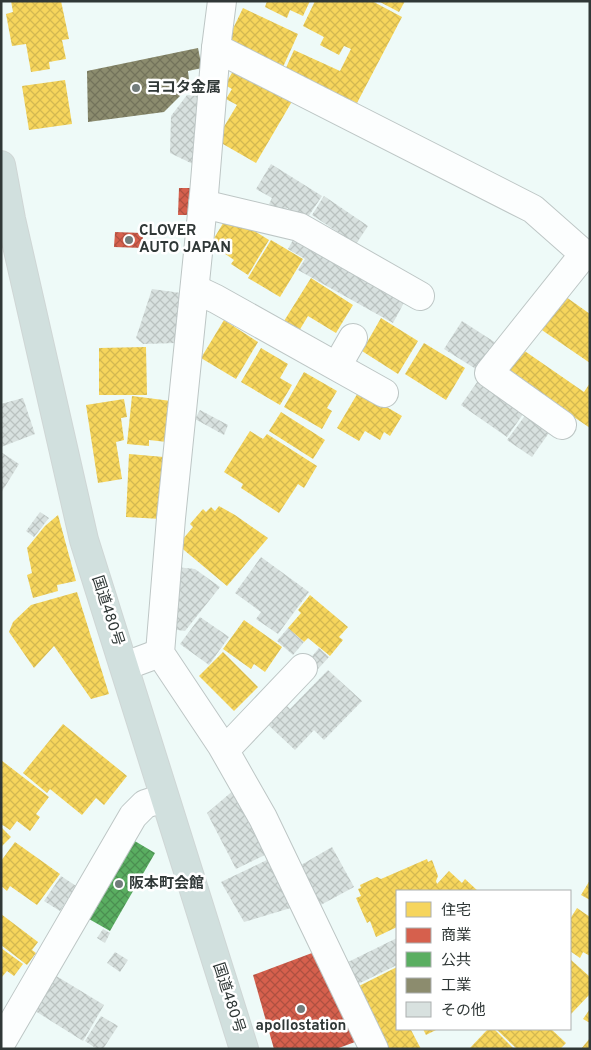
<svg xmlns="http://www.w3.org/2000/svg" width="591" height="1050" viewBox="0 0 591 1050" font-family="Overpass,'Noto Sans JP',sans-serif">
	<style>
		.homes { fill: url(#homes-cross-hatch) }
		.shops { fill: url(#shops-cross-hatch) }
		.public { fill: url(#public-cross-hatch) }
		.industry { fill: url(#industry-cross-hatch) }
		.building { fill: url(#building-cross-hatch) }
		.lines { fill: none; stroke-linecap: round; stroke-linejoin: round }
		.street-casing { stroke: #bdc6c5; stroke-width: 30 }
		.highway-casing { stroke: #cfd6d5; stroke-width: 30 }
		.street { stroke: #fcfefe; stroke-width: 28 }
		.highway { stroke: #d1e0de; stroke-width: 28 }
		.poi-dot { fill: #727c7b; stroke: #fff; stroke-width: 2 }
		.labels { text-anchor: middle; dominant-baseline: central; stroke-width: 5; stroke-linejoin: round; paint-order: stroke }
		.poi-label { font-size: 15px; font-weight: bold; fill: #303837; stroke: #fff; text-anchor: start }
		.street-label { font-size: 15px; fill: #303837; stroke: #fff }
	</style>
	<defs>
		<pattern id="homes-cross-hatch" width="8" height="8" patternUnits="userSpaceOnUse" patternTransform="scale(1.25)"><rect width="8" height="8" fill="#f6d55c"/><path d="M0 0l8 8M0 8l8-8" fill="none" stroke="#d3b851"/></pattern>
		<pattern id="shops-cross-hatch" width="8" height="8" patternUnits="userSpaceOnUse" patternTransform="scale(1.25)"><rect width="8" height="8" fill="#d6604d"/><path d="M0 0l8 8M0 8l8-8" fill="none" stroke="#ae5041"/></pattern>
		<pattern id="public-cross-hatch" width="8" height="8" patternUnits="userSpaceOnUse" patternTransform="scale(1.25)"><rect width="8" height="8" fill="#5aae61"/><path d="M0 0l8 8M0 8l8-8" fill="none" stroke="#4b8f51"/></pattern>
		<pattern id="industry-cross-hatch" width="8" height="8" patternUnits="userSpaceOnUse" patternTransform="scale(1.25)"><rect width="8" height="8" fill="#8c8c6e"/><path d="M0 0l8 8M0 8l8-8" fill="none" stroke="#73735b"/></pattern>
		<pattern id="building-cross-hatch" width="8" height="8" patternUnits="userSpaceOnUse" patternTransform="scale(1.25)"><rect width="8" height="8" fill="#d8e1df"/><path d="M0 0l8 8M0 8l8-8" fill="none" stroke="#bac2c0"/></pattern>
	</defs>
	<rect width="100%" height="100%" fill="#eefaf8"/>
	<g class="homes">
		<polygon points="11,1 61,1 69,39 62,40 66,59 49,62 50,69 31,72 26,44 12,46 6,14 13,12"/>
		<polygon points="267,1 310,1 303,16 290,10 287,18 265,7"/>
		<polygon points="315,1 372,1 402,17 357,103 285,70 294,50 340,71 351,49 344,46 339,55 320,45 324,37 303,26"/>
		<polygon points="378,1 405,1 399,12"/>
		<polygon points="243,8 298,34 283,67 227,41"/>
		<polygon points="237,64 294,98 256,163 216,140 237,105 226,99 232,89 225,85"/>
		<polygon points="65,80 72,124 29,130 22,86"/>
		<polygon points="228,215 269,240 248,275 231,264 234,260 221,251 224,246 213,240"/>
		<polygon points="271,240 303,259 280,297 248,278"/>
		<polygon points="311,278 353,305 336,333 308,316 299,331 284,321"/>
		<polygon points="559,292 590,314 590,363 536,326"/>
		<polygon points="381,318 418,341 398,374 362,351"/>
		<polygon points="224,320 258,342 236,379 201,358"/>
		<polygon points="424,343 465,368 446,400 405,374"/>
		<polygon points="516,345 584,392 590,383 590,428 501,367"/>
		<polygon points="146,347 147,395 99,395 99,348"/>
		<polygon points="261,348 288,364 280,378 292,385 280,405 241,382"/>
		<polygon points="304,372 337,391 327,408 332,411 322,429 284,407"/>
		<polygon points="359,391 402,416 390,436 384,432 380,440 365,431 359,441 337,428"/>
		<polygon points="132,396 171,401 167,442 149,440 149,446 127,444"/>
		<polygon points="124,399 127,417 121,418 124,440 116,442 122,479 98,483 86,405"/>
		<polygon points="281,412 325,440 313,459 269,431"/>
		<polygon points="250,431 263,439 267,434 317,466 304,488 298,484 279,513 241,488 243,484 224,472"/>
		<polygon points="129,454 164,457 161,519 126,517"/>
		<polygon points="219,506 235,515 268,538 227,586 178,545 193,527 190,524 203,509 206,512 211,507 215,511"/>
		<polygon points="58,515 76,581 57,585 58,591 33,598 27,575 32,573 27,548 45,526"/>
		<polygon points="77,592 109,694 91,699 54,646 34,668 9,632 13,622 31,605"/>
		<polygon points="310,595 348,627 339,637 343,640 330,656 308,638 304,642 288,628 301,613 298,610"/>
		<polygon points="244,620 282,647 265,672 254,664 251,669 223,649"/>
		<polygon points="223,652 258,687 234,711 199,676"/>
		<polygon points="63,724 127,776 104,805 96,798 82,815 50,789 47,793 23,773"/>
		<polygon points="1,760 49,797 36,814 40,817 30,831 17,821 10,830 1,824"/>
		<polygon points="1,827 11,837 1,847"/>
		<polygon points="15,842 60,874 37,905 10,886 7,891 1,886 1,861"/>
		<polygon points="427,859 428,862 432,860 438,876 436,881 437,884 449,871 462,883 465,879 478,891 397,891 397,927 376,937 370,921 367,923 356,898 361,896 358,889 361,888 360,885 377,877 381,879"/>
		<polygon points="590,880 590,900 581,895"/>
		<polygon points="577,908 590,917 590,956 583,952 580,958 570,951 570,919"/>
		<polygon points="1,914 38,942 32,950 36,953 27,965 1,945"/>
		<polygon points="1,948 23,964 14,976 7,971 1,978"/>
		<polygon points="570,959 590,977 590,994 571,1014 570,1013"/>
		<polygon points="397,967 397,1029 414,1029 411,1030 421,1049 385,1049 355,988"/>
		<polygon points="590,1009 590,1023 583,1019"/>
		<polygon points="423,1029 438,1029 426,1035"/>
		<polygon points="488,1029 494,1029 514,1049 469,1049"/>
		<polygon points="496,1029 551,1029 566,1043 561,1048 562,1049 517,1049"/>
		<polygon points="590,1038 590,1049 581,1049"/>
	</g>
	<g class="shops">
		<polygon points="179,188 194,188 192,215 178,215"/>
		<polygon points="115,232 143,233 143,248 114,247"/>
		<polygon points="312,953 355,1042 336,1049 274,1049 253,975"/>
	</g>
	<polygon class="public" points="128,837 155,853 110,931 82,915"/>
	<polygon class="industry" points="198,48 202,68 188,71 189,80 180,96 164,112 88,122 87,71"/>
	<g class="building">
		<polygon points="187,95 203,96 197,166 170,153 171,116"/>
		<polygon points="271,164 322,196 306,220 287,208 284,213 269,204 272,198 256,189"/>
		<polygon points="324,196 368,226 356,244 312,215"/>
		<polygon points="295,236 406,299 393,323 298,270 305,259 288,249"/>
		<polygon points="152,289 181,293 177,343 143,344 136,338"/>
		<polygon points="462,321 496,343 479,371 444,349"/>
		<polygon points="480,378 526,410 507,437 461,405"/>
		<polygon points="23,398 35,434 1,447 1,404"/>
		<polygon points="200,410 228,425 224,435 195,419"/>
		<polygon points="527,413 551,430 532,457 507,440"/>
		<polygon points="1,452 19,464 1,493"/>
		<polygon points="40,512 49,518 34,537 26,531"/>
		<polygon points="261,557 309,592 278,634 256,619 261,612 235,593"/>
		<polygon points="176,567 195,569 220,587 185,631 171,629"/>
		<polygon points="200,617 229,637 209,665 180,644"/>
		<polygon points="288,628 304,642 293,655 277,641"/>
		<polygon points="319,648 329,657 318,669 308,661"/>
		<polygon points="328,670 362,701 324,740 314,730 295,750 264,721 282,701 290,709"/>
		<polygon points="235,789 267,854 236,869 207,813"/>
		<polygon points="332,847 354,887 317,907 296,868"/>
		<polygon points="269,859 294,907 244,922 221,882"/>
		<polygon points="61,876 76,886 60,911 44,901"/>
		<polygon points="103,929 110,933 105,943 97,938"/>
		<polygon points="397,938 397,965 354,986 344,964"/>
		<polygon points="115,952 128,960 120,972 107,963"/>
		<polygon points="53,974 104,1005 83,1041 32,1009"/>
		<polygon points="101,1016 118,1026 103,1049 97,1049 85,1041"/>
	</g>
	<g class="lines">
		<g class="street-casing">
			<g id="street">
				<polyline points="222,1 216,48 204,194 171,518 160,653 222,746 263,818 374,1049"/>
				<polyline points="216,48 533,209 584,254 489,373 562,425"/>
				<polyline points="203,204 299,227 420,296"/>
				<polyline points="195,289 216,299 384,393"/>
				<polyline points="337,366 353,338"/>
				<polyline points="125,666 160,653"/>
				<polyline points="225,750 303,668"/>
				<polyline points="1,1043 133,816 145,804 164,798"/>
			</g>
		</g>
		<g class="highway-casing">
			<polyline id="highway" points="1,165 11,219 84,540 244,1049"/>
		</g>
		<use href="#street" class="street"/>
		<use href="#highway" class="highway"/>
	</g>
	<g class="poi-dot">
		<circle cx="136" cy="88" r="5"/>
		<circle cx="129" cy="240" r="5"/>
		<circle cx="119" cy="884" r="5"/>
		<circle cx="301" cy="1009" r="5"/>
	</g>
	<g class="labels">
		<g class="poi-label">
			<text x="146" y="88">ヨコタ金属</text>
			<text x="139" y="231">CLOVER<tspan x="139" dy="17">AUTO JAPAN</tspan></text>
			<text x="129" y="884">阪本町会館</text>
			<text x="301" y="1026" text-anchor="middle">apollostation</text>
		</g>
		<g class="street-label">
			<text transform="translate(107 611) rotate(72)">国道480号</text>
			<text transform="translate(228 998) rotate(72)">国道480号</text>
		</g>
	</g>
	<rect width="591" height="1050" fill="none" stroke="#303837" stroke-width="5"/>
	<rect x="396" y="890" width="175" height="140" fill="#ffffff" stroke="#acafaf"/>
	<rect x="406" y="902" width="25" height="15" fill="#f6d55c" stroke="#acafaf"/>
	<text x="441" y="915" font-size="15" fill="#303837">住宅</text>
	<rect x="406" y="928" width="25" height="15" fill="#d6604d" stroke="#acafaf"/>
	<text x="441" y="940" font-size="15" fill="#303837">商業</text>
	<rect x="406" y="952" width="25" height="15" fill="#5aae61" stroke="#acafaf"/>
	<text x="441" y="965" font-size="15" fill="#303837">公共</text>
	<rect x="406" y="978" width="25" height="15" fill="#8c8c6e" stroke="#acafaf"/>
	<text x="441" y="990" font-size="15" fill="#303837">工業</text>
	<rect x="406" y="1002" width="25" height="15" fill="#d8e1df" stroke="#acafaf"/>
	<text x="441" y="1015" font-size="15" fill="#303837">その他</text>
</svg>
